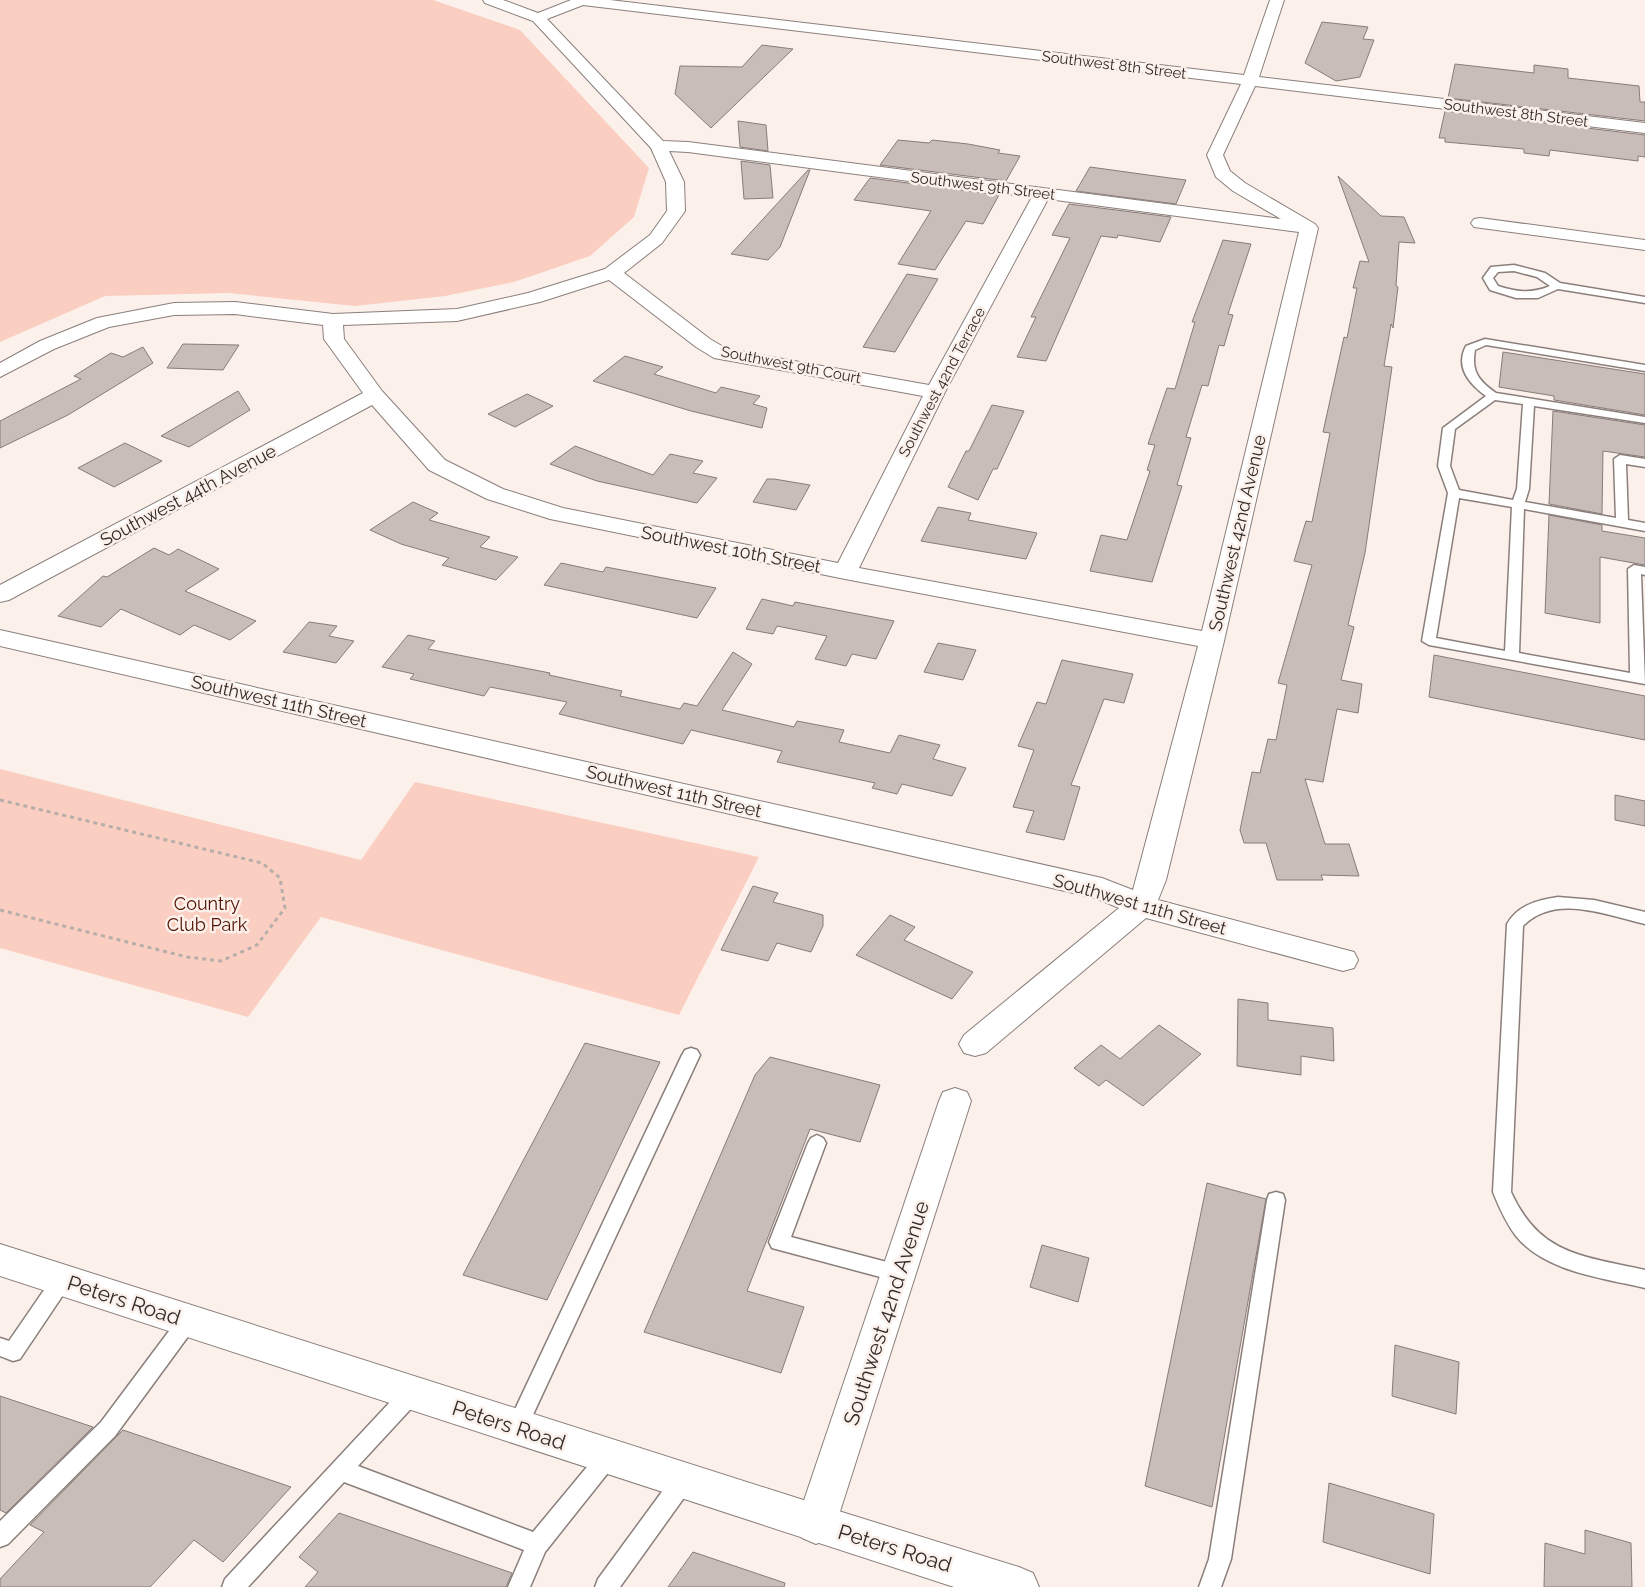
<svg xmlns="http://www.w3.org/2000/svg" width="1645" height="1587" viewBox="0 0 1645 1587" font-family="Raleway,sans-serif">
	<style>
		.green { fill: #facec0 }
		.building { fill: #c9bdb9; stroke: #877c78 }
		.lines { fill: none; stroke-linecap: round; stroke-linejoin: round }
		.lane-casing { stroke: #8a7f7b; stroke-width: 3 }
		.street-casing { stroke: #8a7f7b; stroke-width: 2 }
		.secondary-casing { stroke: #8a7f7b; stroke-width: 2 }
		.path { stroke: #b7aeaa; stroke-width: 3; stroke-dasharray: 4 4; stroke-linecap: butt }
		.lane { fill: #fff; fill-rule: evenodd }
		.street { fill: #fff; fill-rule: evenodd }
		.secondary { fill: #fff; fill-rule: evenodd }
		.labels { text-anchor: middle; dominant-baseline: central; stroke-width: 5; stroke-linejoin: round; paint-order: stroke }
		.far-street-label { font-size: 15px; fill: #312c2a; stroke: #fcf0eb }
		.street-label { font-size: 18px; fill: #312c2a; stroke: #fcf0eb }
		.park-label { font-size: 18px; fill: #511100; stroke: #fcf0eb }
		.near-street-label { font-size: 21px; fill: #312c2a; stroke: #fcf0eb }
	</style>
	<rect width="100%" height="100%" fill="#fcf0eb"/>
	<g class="green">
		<polygon points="0,0 433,0 520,30 649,168 634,217 590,256 514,282 445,296 355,306 228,293 105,296 0,342"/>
		<polygon points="0,769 361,860 415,782 759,857 679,1015 321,917 248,1017 0,948"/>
	</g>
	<g class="building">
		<polygon points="1322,22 1368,27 1363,39 1374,40 1360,77 1336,81 1305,63"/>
		<polygon points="762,45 793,49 711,128 675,94 680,66 742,67"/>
		<polygon points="1455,64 1534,73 1534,65 1568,69 1568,78 1639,86 1640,102 1645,102 1645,121 1448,98"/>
		<polygon points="1445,111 1645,135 1645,157 1638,156 1638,161 1550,150 1549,156 1524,153 1524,149 1445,142 1445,138 1439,138"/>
		<polygon points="738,121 766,125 768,151 740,147"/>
		<polygon points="898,140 929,143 932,140 968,144 1000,150 998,153 1020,156 1006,181 880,165"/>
		<polygon points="741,161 770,165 773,198 744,199"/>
		<polygon points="1090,167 1170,178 1186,180 1176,204 1076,191"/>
		<polygon points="808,170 810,170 780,247 768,260 731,254"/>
		<polygon points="1338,176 1381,216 1404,217 1415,243 1399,242 1396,286 1398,287 1393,328 1391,324 1384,366 1392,367 1365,553 1348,625 1354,627 1341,680 1362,684 1358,713 1337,709 1323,782 1305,779 1325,844 1349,844 1359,876 1321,875 1323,880 1277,880 1266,843 1244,843 1240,830 1252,772 1260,773 1268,739 1276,740 1287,685 1278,683 1312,565 1294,561 1306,521 1312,522 1330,433 1323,432 1344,337 1347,338 1357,288 1353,288 1360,261 1369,262"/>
		<polygon points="870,178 999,195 983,224 966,221 935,270 898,264 931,211 854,200"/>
		<polygon points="1069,204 1171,217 1160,242 1118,235 1117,238 1101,236 1046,361 1017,357 1036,317 1031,317 1070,238 1052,235"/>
		<polygon points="1223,240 1251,244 1228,314 1233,315 1224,346 1219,345 1208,386 1202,385 1186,437 1191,438 1177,485 1182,486 1152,582 1090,571 1101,535 1127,540 1150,471 1147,470 1155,445 1148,444 1167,388 1175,389 1195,322 1192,322"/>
		<polygon points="907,274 938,279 895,352 863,347"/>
		<polygon points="183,344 239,345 223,370 167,368"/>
		<polygon points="143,347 153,363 68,415 0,448 0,421 81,379 74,376 111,353 123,357"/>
		<polygon points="1503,352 1645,374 1645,415 1554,400 1554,396 1499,387"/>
		<polygon points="625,356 663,367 654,374 716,393 721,387 760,396 753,404 767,408 762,428 691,411 593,381"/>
		<polygon points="238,391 250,410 189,447 161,436"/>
		<polygon points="527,394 553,406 515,427 488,414"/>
		<polygon points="992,405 1024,411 997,469 993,469 978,500 948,487 966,451 969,451"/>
		<polygon points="1553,411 1645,425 1645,457 1603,451 1602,514 1549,504"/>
		<polygon points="125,443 162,461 114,487 78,468"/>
		<polygon points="575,446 653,475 670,454 703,461 693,473 717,478 697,503 597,481 550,464"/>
		<polygon points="767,479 774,479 810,485 796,510 753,502"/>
		<polygon points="413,502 438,513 429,520 490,537 480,547 518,557 496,580 442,565 449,558 401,544 370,530"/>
		<polygon points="938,507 971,513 968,520 1037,533 1026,559 921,541"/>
		<polygon points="1549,515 1602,525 1602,531 1645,538 1645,565 1600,557 1600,623 1545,613"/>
		<polygon points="154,548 169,555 178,549 219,569 185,591 256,621 230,640 194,625 180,635 121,609 101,627 58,616 103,576 107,577"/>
		<polygon points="561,563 603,572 606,567 716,588 697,618 544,585"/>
		<polygon points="762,599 793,606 795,602 894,621 876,659 852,654 846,666 815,659 827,636 777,626 773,634 746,629"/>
		<polygon points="309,622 337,626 329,636 354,641 336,663 283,652"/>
		<polygon points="408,635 435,641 428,649 550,673 549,675 622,691 620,696 680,709 684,703 697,706 733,652 752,664 722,710 794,727 797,721 844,730 839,742 890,753 899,735 940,745 933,759 966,768 952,796 902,784 897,794 872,788 875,783 777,762 782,751 691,730 683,744 559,714 567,702 490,687 484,696 410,679 414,674 382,667"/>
		<polygon points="938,643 976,650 963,680 924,672"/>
		<polygon points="1434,655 1645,696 1645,740 1429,697"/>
		<polygon points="1062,660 1133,674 1124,703 1104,699 1071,785 1080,787 1064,840 1026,832 1034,811 1013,807 1034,750 1018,746 1037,702 1046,704"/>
		<polygon points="1615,795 1645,801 1645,826 1615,820"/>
		<polygon points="753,886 778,893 773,902 823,915 823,926 811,952 777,943 768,961 721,950"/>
		<polygon points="890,915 915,927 904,940 973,972 952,999 856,955"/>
		<polygon points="1238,999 1268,1003 1268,1020 1333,1028 1334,1061 1301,1056 1301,1075 1237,1066"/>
		<polygon points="1159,1025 1201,1054 1143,1106 1106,1080 1099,1086 1074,1068 1101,1045 1120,1059"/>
		<polygon points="585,1043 660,1062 547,1300 463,1275"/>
		<polygon points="770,1057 880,1085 860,1142 810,1129 747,1291 804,1307 781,1373 644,1332 755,1075"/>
		<polygon points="1207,1183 1266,1199 1212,1507 1145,1486"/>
		<polygon points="1042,1245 1089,1258 1078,1302 1030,1287"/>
		<polygon points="1395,1345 1459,1362 1456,1414 1392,1396"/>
		<polygon points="0,1396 93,1427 6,1513 0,1510"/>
		<polygon points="123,1430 291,1487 223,1562 194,1540 150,1587 0,1587 0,1579 44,1532 30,1525"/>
		<polygon points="1329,1483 1434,1514 1430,1574 1323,1542"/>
		<polygon points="339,1513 512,1573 506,1587 305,1587 318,1572 299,1557"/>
		<polygon points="1585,1530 1631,1543 1632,1587 1544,1587 1545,1543 1585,1554"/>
		<polygon points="693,1552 785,1583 784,1587 668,1587"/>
	</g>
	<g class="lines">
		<g class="lane-casing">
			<g id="lane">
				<path d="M 1514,265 L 1545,273 L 1560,283 L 1645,297 L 1645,303 L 1558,289 L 1538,298 L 1516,298 L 1490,290 L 1483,278 L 1491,267 ZM 1514,271 L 1537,277 L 1550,286 C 1531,294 1517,292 1498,286 L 1493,278 L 1498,272 Z"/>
				<path d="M 1485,339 L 1645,365 L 1645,371 L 1486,345 L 1475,350 C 1471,372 1479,381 1496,393 L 1645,417 L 1645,423 L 1534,406 L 1529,489 L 1525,502 L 1616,518 L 1614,459 L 1620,455 L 1645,459 L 1645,467 L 1626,464 L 1628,520 L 1645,523 L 1645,531 L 1524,509 L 1519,653 L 1630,673 L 1628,569 L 1634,565 L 1645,567 L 1645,575 L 1641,574 L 1645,684 L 1429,645 L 1422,641 L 1448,493 L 1438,466 L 1443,428 L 1486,396 C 1469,384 1455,367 1466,346 ZM 1495,400 L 1523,404 L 1517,489 L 1513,500 L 1459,490 L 1450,466 L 1455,429 ZM 1459,498 L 1512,507 L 1505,651 L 1436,638 Z"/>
				<path d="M 1558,897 L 1594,900 L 1645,912 L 1645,924 C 1606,915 1555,893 1523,926 L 1511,1192 C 1540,1256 1584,1256 1645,1270 L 1645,1288 C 1603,1278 1545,1272 1516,1236 C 1506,1223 1499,1207 1493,1192 L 1507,924 C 1518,905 1538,900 1558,897 Z"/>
				<polygon points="691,1048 697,1050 700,1055 524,1434 517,1437 510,1434 507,1427 510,1420 682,1055 685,1050"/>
				<polygon points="817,1135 823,1138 826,1143 791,1237 906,1267 909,1273 906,1279 899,1282 772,1248 769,1242 808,1143 811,1138"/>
				<polygon points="1276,1192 1283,1194 1285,1200 1231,1559 1221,1587 1199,1587 1209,1559 1267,1200 1269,1194"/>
				<polygon points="62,1271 69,1274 72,1280 69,1286 20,1359 13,1361 0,1356 0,1338 9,1341 55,1274"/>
				<polygon points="188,1312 195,1315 198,1321 195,1327 115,1436 8,1544 0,1547 0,1521 101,1422 181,1315"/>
				<polygon points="412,1383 419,1386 422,1393 419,1400 358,1466 533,1532 601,1450 608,1447 615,1450 619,1457 615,1464 545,1552 530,1587 508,1587 524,1550 344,1482 248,1587 222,1587 225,1579 405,1386"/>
				<polygon points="683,1471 691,1474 694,1481 691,1488 620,1587 595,1587 598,1579 675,1474"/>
			</g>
		</g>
		<g class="street-casing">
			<g id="street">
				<path d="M 483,0 L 503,0 L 538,13 L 571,0 L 610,0 L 1244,75 L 1270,0 L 1284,0 L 1259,77 L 1645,123 L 1645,133 L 1255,86 L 1223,155 L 1230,171 L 1245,183 L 1315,224 L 1318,228 L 1224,641 L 1166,880 L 1158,900 L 1354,952 L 1358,960 L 1354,968 L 1343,971 L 1146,918 L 986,1053 L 975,1056 L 964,1053 L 959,1044 L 964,1035 L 1119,908 L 1095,898 L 0,646 L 0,630 L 1102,878 L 1133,890 L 1198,646 L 845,579 L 550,519 L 487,499 L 429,470 L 372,405 L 9,600 L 0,602 L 0,585 L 363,393 L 324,339 L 323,325 L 235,314 L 174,315 L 109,327 L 54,349 L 0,377 L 0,363 L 40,341 L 97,318 L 174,303 L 235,302 L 333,314 L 457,309 L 528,293 L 605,269 L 650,235 L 667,211 L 666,182 L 651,148 L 533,21 L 485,3 ZM 583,5 L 1241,84 L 1207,155 L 1216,177 L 1233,191 L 1281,219 L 688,142 L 663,141 L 547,19 ZM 669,151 L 688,152 L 1032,197 L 929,385 L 727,349 L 710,339 L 624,273 L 662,243 L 685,211 L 684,182 ZM 1048,199 L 1299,232 L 1202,631 L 859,568 L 945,392 ZM 609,280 L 696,347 L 714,358 L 923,396 L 838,563 L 563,508 L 503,489 L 445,460 L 382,391 L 344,339 L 343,325 L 457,321 L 540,302 Z"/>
				<polygon points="1480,218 1645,240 1645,250 1474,227 1471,223 1474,219"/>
				<polygon points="955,1088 967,1092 971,1101 836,1524 830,1538 816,1544 802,1538 796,1524 939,1101 943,1092"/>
			</g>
		</g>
		<g class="secondary-casing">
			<polygon id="secondary" points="0,1244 816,1504 1019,1567 1033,1573 1039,1587 954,1587 0,1276"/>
		</g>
		<polyline class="path" points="0,800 262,863 280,878 285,908 257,945 221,961 187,957 0,910"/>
		<use href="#lane" class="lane"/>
		<use href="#street" class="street"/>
		<use href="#secondary" class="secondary"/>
	</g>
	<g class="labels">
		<g class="far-street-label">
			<text transform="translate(1114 65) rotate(7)">Southwest 8th Street</text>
			<text transform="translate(1516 113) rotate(7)">Southwest 8th Street</text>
			<text transform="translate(983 186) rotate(7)">Southwest 9th Street</text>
			<text transform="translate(791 365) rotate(11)">Southwest 9th Court</text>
			<text transform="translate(942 382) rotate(-62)">Southwest 42nd Terrace</text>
		</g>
		<g class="street-label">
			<text transform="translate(188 495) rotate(-28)">Southwest 44th Avenue</text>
			<text transform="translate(1237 533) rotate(-77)">Southwest 42nd Avenue</text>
			<text transform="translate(731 549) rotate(11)">Southwest 10th Street</text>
			<text transform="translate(279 701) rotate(13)">Southwest 11th Street</text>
			<text transform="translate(674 791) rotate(13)">Southwest 11th Street</text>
			<text transform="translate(1140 904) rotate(16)">Southwest 11th Street</text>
		</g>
		<g class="park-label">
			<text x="207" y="903">Country<tspan x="207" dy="21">Club Park</tspan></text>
		</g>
		<g class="near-street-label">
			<text transform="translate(124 1300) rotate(18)">Peters Road</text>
			<text transform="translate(886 1313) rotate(-72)">Southwest 42nd Avenue</text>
			<text transform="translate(509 1425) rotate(18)">Peters Road</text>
			<text transform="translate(895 1548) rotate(17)">Peters Road</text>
		</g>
	</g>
</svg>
